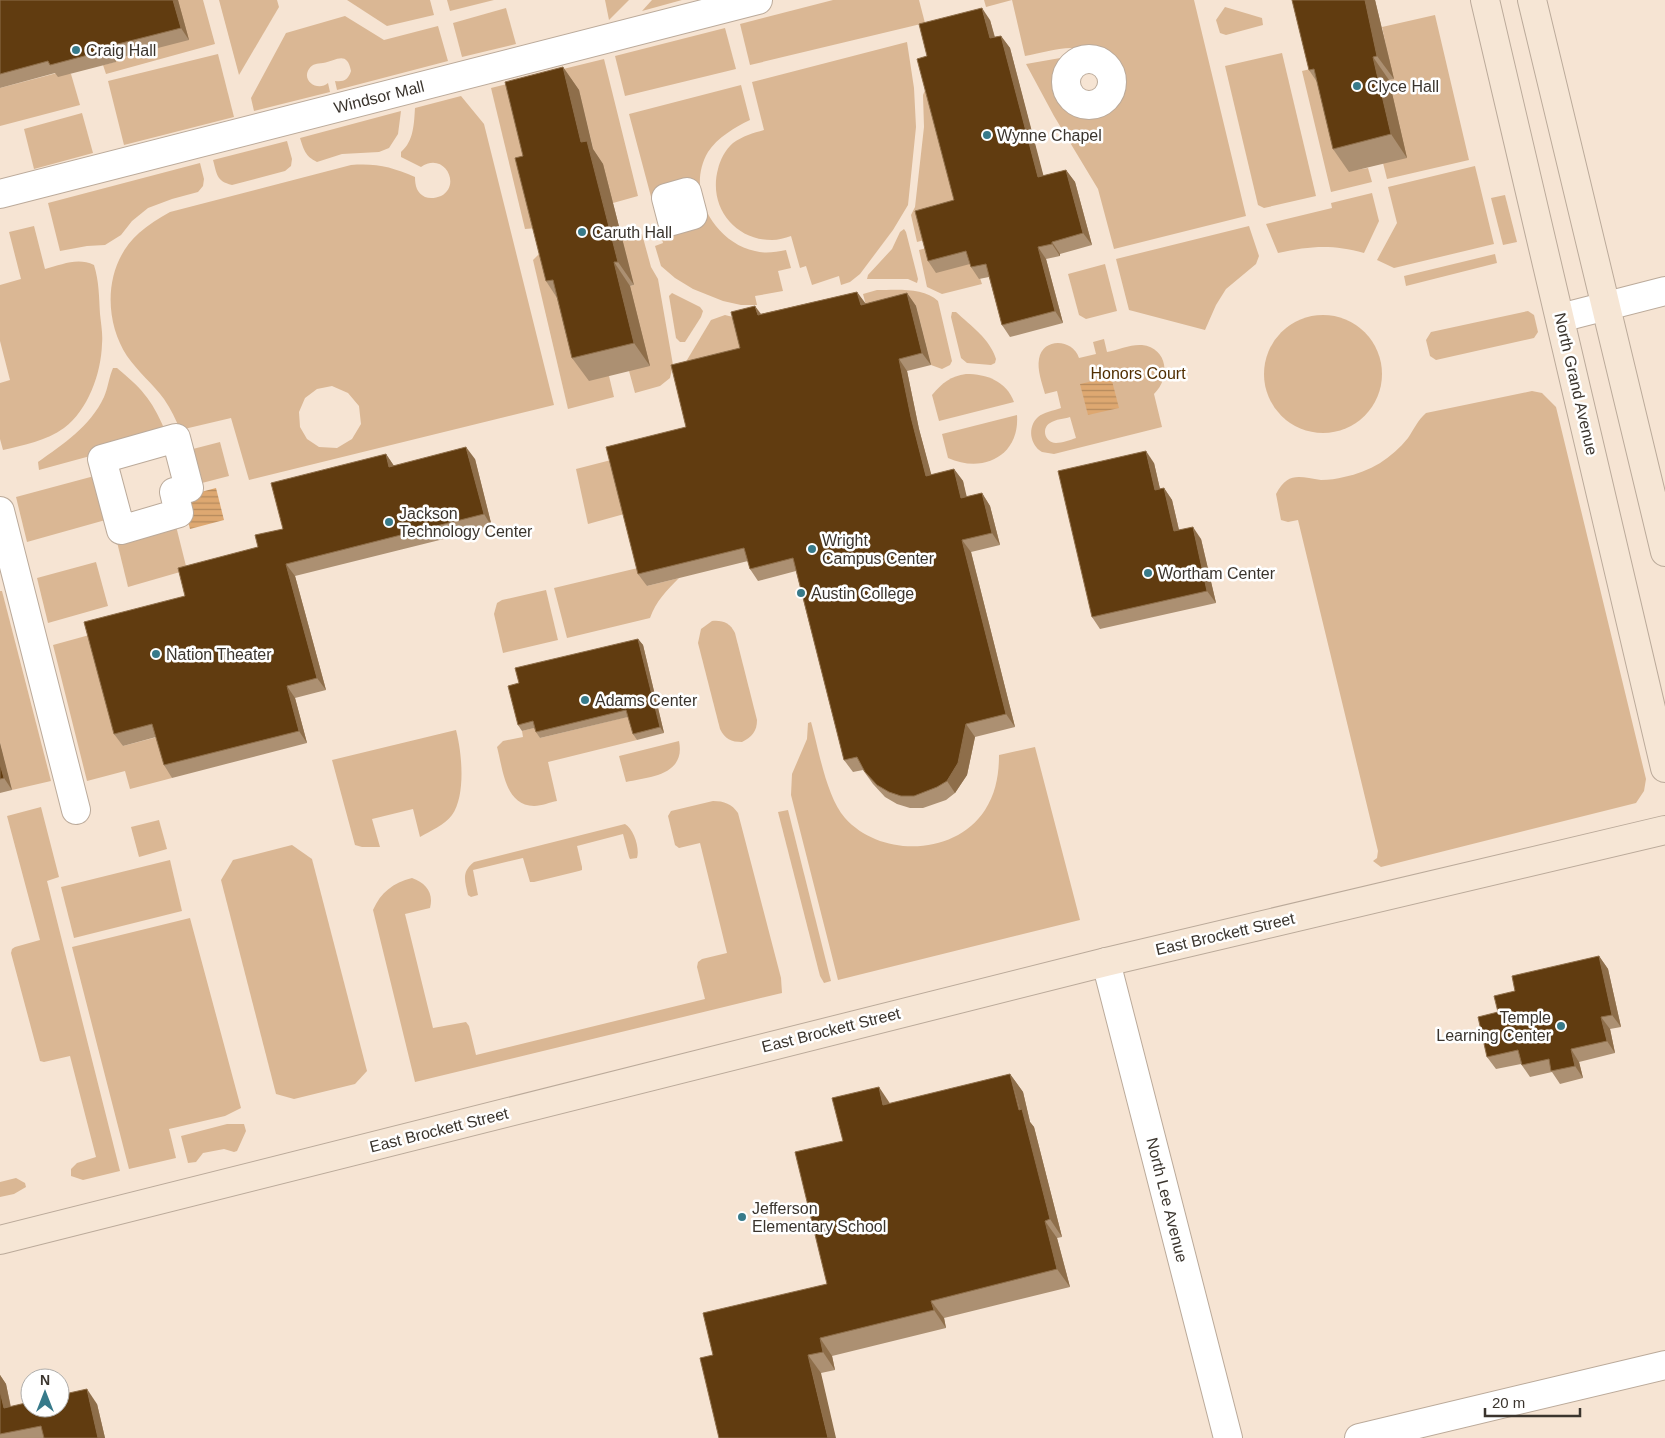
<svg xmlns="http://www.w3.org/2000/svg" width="1665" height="1438" viewBox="0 0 1665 1438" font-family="Helvetica,sans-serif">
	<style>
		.green { fill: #dab794; fill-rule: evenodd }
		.water { fill: url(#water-rules) }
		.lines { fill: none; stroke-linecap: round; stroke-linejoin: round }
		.street-casing { stroke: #bbaa9a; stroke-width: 30 }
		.secondary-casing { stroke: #bbaa9a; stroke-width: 30 }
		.street { stroke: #fff; stroke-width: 28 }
		.secondary { stroke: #f6e6d5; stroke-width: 28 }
		.wall { fill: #ac9072 }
		.shaded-wall { fill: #8e6e4a }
		.building { fill: #613c10; stroke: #8e6e4a }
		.poi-dot { fill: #377a8a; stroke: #fff; stroke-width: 2 }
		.labels { text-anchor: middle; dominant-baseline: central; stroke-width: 5; stroke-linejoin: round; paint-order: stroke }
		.poi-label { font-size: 16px; fill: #3a342d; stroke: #fff; text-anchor: start }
		.street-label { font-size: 16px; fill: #3a342d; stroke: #fff }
		.park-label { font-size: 16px; fill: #512e00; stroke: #fff }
	</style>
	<defs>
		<pattern id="water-rules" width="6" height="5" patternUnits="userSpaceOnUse" patternTransform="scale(1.25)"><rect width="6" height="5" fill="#dea871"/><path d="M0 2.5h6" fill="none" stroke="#b58a5d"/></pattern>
	</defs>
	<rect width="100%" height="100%" fill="#f6e4d3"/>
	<g class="green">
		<polygon points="178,0 203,0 215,44 106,74 103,65 115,62 115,59"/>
		<polygon points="219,0 277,0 279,7 239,75"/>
		<polygon points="347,0 430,0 434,15 387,26"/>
		<polygon points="447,0 494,0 450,11"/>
		<polygon points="605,0 629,0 609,20"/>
		<polygon points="652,0 682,0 642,11"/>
		<polygon points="833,0 919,0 925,23 750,65 740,24"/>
		<path d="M 984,0 L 1194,0 L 1246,216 L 1114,249 L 1098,189 L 1054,116 L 1026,64 L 1066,57 L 1083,59 C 1050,68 1069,117 1098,103 C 1103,100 1107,97 1110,93 C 1114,85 1113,77 1109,70 C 1106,65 1101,60 1095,57 C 1091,54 1086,50 1082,49 C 1064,45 1042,53 1025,56 L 1012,0 L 986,7 Z"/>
		<polygon points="1225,7 1262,18 1263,25 1226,35 1220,33 1216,20"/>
		<polygon points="506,8 516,44 462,57 453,23"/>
		<polygon points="1435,15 1469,160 1387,179 1383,163 1389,80 1393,79 1382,27"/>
		<path d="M 345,16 L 384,40 L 438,26 L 448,61 L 337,90 L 335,81 C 344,82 348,80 351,71 C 347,50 336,61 323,63 C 317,64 313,63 309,69 C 301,81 318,92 328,83 L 330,92 L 254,111 L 251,98 L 286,33 Z"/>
		<polygon points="725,28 736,69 625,96 615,56"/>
		<path d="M 907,42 L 914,88 L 916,127 L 908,205 L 893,230 L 860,274 L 850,282 L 841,285 L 839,276 L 812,285 L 806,266 L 800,268 L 791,236 C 785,238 778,240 772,240 C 734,240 708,206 718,169 C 720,160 725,150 733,143 C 743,136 753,133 764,130 L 752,82 Z"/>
		<polygon points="1282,53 1316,196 1264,208 1258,205 1225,66"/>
		<polygon points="218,54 234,117 124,145 108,81"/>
		<polygon points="604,59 638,196 613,203 597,165 579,91 555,71"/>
		<polygon points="1319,67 1349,171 1368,168 1372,182 1331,192 1302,71"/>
		<polygon points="57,73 71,74 80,105 0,126 0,88"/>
		<polygon points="532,78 537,228 525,229 491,88"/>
		<path d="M 741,85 L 750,120 C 735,127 717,138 708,152 C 685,191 714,242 755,251 C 766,254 775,252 786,250 L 791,268 L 778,271 L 783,291 L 755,296 L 757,305 L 741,305 L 723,301 L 693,289 L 675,278 L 661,266 L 655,246 L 663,243 L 657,218 L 669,215 L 666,205 L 654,208 L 629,114 Z"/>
		<polygon points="925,90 963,212 928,239 917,242 911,215 915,207 924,127 923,95"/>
		<path d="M 461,96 L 484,124 L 554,405 L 249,480 L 231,418 L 180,430 C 176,420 171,409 164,399 C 153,384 138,372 127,356 C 103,319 104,264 139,233 C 148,225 159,218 170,212 L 351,165 C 376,163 392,167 415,177 C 415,186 417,193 425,197 C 430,199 436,198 441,196 C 462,185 444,151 421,167 L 401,157 L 401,152 C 414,141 414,123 415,108 ZM 332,386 L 348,393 L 359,406 L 361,424 L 352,439 L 337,448 L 319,447 L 307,439 L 300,427 L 299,412 L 305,398 L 317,389 Z"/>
		<path d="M 401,111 L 398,134 L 389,148 L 379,152 L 342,154 L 317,162 C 305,156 304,150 300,138 Z"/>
		<polygon points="82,113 93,153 34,169 24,129"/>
		<path d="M 287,141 L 292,159 L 291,166 L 285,171 L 232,185 C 216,181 217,174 213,160 Z"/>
		<polygon points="200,163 204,179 203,186 198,192 172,199 148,208 132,221 121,235 105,245 87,246 60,251 48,203"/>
		<polygon points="1475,166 1494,244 1394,268 1377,260 1397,223 1388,187"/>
		<path d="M 1372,193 L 1379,221 L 1364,253 C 1332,244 1310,246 1278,253 L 1266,224 L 1332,208 L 1331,203 Z"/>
		<polygon points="1505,195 1517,242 1503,245 1491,198"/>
		<path d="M 34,226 L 45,269 C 62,265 77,257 94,265 C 99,281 99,296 100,314 C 101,324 103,334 102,344 C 101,374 88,410 64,428 C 46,441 24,445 3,450 L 0,439 L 0,383 L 10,380 L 0,341 L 0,285 L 21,279 L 9,232 Z"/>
		<polygon points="1249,226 1259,256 1256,264 1226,289 1216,305 1205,330 1129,310 1116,259"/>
		<polygon points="904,229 906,232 918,279 917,283 908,279 867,279 868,275 892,249 900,232"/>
		<polygon points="642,234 651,267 658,279 673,365 670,378 660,386 635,393 629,371 630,286 634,285 622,239"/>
		<polygon points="930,247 975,263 982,284 942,294 927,287 919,250"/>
		<polygon points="542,251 609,376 614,397 568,409 533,260"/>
		<polygon points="1495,254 1497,263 1406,286 1404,276"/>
		<polygon points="1105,264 1117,311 1086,319 1079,315 1068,274"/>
		<path d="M 877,290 C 896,290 924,287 938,301 L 952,361 L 950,365 L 942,369 L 931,365 L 916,306 L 869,317 L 863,294 Z"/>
		<polygon points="672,293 700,307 703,311 701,317 685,342 680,342 676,338 669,296"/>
		<polygon points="1528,311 1534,315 1538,332 1534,338 1436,360 1430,356 1426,340 1431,332"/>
		<path d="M 952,312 L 956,312 C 971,326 990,339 996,359 L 995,363 L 991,365 L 967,363 L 961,358 L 951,317 Z"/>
		<polygon points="725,315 737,318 748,360 681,370 711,320"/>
		<circle cx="1323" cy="374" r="59"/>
		<path d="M 1104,339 L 1107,352 C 1118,350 1131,344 1142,345 C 1168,348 1171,378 1154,394 L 1162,427 L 1054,454 C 1050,453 1046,453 1042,452 C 1030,445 1027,427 1038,417 C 1044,412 1053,411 1061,408 L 1057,391 L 1045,394 C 1042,383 1037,370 1039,359 C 1043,337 1073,339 1079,358 L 1096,354 L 1093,342 ZM 1070,417 L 1076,438 C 1070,440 1062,443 1056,443 C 1045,443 1041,428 1050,423 C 1056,419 1064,419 1070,417 Z"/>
		<path d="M 113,368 L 117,368 C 145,391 153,402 167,435 L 39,470 L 38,462 C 63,444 90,427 104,397 C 108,388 109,377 113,368 Z"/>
		<path d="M 966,374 C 987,374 1006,381 1014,402 L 939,421 L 932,395 C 942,383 951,376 966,374 Z"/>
		<path d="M 1532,391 L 1542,393 L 1556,407 L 1646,779 L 1644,791 L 1636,803 L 1381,867 L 1373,861 L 1377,858 L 1378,851 L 1298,520 L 1288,522 L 1281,520 L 1276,494 C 1288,471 1300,477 1321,480 C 1329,480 1337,479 1344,477 C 1370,472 1392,458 1408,438 C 1414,429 1418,420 1426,413 Z"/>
		<path d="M 1017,415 C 1020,456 983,474 948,458 L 942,434 Z"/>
		<polygon points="220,442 229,476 198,484 189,450"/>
		<polygon points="615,459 628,513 588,524 576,469"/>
		<polygon points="98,475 109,519 27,542 16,497"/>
		<polygon points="176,526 187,570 128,587 117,542"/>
		<polygon points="96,562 108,606 48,623 37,578"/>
		<path d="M 642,567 L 647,586 L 679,578 C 667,590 656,601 650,618 L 567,638 L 554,588 Z"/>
		<polygon points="546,590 558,640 503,653 494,614 497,603 502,600"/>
		<polygon points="0,591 2,591 51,781 12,790 0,743"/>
		<path d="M 712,621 C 723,620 730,623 735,633 L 757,720 C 757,731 752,737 742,742 C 731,742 725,739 720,729 L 698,643 L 701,629 Z"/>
		<polygon points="93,634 123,746 161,736 172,778 130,789 125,771 87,781 53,645"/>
		<path d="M 631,716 L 637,740 L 548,762 L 557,801 C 550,802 542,806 534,806 C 505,806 503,769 497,747 L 503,741 L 523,737 L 522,731 L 537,727 L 540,738 Z"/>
		<path d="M 811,722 C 819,750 826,796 845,818 C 881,858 955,856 985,810 C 996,793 999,774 999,755 L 1035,747 L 1080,920 L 838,980 L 791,795 L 792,774 L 807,739 L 808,723 Z"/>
		<path d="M 456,730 C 462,753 466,795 452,815 C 445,825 430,831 420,837 L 413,809 L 372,819 L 380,847 L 362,847 L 355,845 L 332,760 Z"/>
		<path d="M 679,741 C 686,775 650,777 626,782 L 619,756 Z"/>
		<path d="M 713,801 C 724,801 732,804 738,813 L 781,978 L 782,993 L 415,1082 L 373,910 C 381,892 393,883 412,878 C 426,883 434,893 430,908 L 405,914 L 433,1028 L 466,1022 L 469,1026 L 476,1055 L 705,999 L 697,967 L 698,962 L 702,959 L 727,953 L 700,843 L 679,848 L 675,845 L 668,816 L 671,811 Z"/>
		<polygon points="41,807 59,877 47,881 120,1171 83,1180 71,1176 71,1169 77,1163 96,1157 70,1056 44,1062 40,1061 11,953 12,949 15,947 40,940 7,816"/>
		<polygon points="788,810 831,981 824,983 820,976 778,812"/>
		<polygon points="159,820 167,849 139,857 131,827"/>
		<path d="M 625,824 C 634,829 640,849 637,858 L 630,859 L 629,857 L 623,834 L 577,846 L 582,867 L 582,870 L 579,871 L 534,882 L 530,882 L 523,858 L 473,870 L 478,895 L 471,897 L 468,895 C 465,881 461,872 474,862 Z"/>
		<polygon points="292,845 312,859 367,1071 355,1084 294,1099 276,1094 221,880 233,860"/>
		<polygon points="170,860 182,911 74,938 61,887"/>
		<polygon points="190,918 241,1108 225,1116 169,1129 176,1158 129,1169 72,947"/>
		<polygon points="227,1124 244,1124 246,1131 237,1151 234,1152 224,1149 203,1153 196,1162 188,1163 181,1136"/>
		<polygon points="16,1178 25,1183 26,1187 14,1194 0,1197 0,1182"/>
	</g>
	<g class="water">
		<polygon points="1111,377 1119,408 1088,415 1080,384"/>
		<polygon points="216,488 224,520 190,529 182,497"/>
	</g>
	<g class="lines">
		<g class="street-casing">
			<g id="street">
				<circle cx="1089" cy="82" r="23"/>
				<polygon points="687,192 693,215 672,221 666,198"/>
				<polyline points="0,194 758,0"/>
				<polyline points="1560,318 1665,291"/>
				<polygon points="176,438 189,488 174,492 179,513 121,530 102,459"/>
				<polyline points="0,511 76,810"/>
				<polyline points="1106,962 1228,1438"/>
				<polyline points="1359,1438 1665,1365"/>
			</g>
		</g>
		<g class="secondary-casing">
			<g id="secondary">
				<polyline points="1485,0 1665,768"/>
				<polyline points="1532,0 1665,552"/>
				<polyline points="0,1240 1106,962 1665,830"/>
			</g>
		</g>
		<use href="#street" class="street"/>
		<use href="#secondary" class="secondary"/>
	</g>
	<g class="wall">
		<polygon points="0,0 178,0 189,40 115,59 116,62 58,77 55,73 0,88"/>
		<polygon points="1292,0 1375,0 1394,79 1389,80 1407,158 1349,172 1333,149 1317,82 1309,70"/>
		<polygon points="990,20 995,37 1001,36 1010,48 1043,176 1066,170 1075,182 1092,245 1060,254 1060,256 1046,259 1063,323 1010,337 1002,325 989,277 979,279 971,267 970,264 936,273 928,261 954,200 927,56"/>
		<polygon points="563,67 579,90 593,149 603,164 634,285 630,286 650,366 589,381 572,358 557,298 546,281 523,156"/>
		<polygon points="857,292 865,304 907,293 916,306 931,365 907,371 919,429 931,475 954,469 963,481 966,497 982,493 990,506 1000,545 971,552 1015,727 975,737 967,775 955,793 946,800 923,808 910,808 897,804 885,797 873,784 863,770 853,772 844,760 796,571 758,581 750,569 748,561 647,586 638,574 686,427 740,348 761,314"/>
		<polygon points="386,454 394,466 475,459 492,527 295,576 326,690 295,698 307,743 172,778 164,765 156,737 123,746 114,734 185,596 258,547"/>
		<polygon points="1154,463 1160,489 1164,488 1172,500 1179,530 1201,539 1216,603 1100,629 1092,617"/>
		<polygon points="638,639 643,645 664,733 637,740 633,734 628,717 540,738 536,732 534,728 522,731 518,725 519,683"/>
		<polygon points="0,743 12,790 0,793"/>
		<polygon points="1599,956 1608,969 1621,1027 1610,1029 1615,1053 1579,1062 1583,1078 1560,1084 1552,1072 1530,1077 1521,1064 1496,1069 1487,1057 1498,1012 1515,991"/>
		<polygon points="1010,1074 1023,1092 1030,1122 1034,1127 1062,1237 1057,1238 1070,1287 944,1318 946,1328 832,1356 835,1370 821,1373 713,1355 827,1284 843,1141 890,1104"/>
		<polygon points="0,1375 6,1384 11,1407 97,1404 105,1438 0,1438"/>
	</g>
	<g class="shaded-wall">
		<polygon points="173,0 178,0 189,40 181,28"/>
		<polygon points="1365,0 1375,0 1394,79 1377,56"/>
		<polygon points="982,8 990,20 998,50 990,38"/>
		<polygon points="1001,36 1010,48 1047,189 1038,177"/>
		<polygon points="106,47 115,59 116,62 107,50"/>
		<polygon points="1373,57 1389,80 1407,158 1391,134"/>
		<polygon points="563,67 579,90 593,149 603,164 634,285 618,262 581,142"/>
		<polygon points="1066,170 1075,182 1092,245 1083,233"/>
		<polygon points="1052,242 1060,254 1060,256 1052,244"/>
		<polygon points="1038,247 1046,259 1063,323 1055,311"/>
		<polygon points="614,262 630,286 650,366 634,343"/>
		<polygon points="857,292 866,304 861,305"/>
		<polygon points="907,293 916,306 931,365 922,353"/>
		<polygon points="755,306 764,318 758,315"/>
		<polygon points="899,359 907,371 919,429 935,488 926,476 911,417"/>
		<polygon points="466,447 475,459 492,527 484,514"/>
		<polygon points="1146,451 1154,463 1163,502 1155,490"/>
		<polygon points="386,454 394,466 389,467"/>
		<polygon points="954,469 963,481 970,510 961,498"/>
		<polygon points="1164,488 1172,500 1182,543 1174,531"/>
		<polygon points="982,493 990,506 1000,545 992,533"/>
		<polygon points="1193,527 1201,539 1216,603 1207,591"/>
		<polygon points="962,540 971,552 1015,727 1006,714"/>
		<polygon points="286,564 295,576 326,690 317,678"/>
		<polygon points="638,639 643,645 664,733 660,727"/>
		<polygon points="287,686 295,698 307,743 299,731"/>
		<polygon points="966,724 975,737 967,775 955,793 947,781"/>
		<polygon points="0,743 12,790 4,778 0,764"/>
		<polygon points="1599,956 1608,969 1621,1027 1612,1015"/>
		<polygon points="1601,1017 1610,1029 1615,1053 1607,1041"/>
		<polygon points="1571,1049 1579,1062 1583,1078 1575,1066"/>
		<polygon points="1010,1074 1023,1092 1030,1122 1034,1127 1062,1237 1050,1219"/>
		<polygon points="879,1087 891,1105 883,1105"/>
		<polygon points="1045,1221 1057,1238 1070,1287 1057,1269"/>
		<polygon points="931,1301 944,1318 946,1328 934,1310"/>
		<polygon points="820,1338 832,1356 835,1370 823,1352"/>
		<polygon points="808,1355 821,1373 836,1438 828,1438"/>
		<polygon points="0,1375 6,1384 14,1424 4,1408 0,1391"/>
		<polygon points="87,1389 97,1404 105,1438 98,1438"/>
	</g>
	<g class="building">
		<polygon points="0,0 173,0 181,28 106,47 107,50 50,65 48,61 0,74"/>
		<polygon points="1292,0 1365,0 1377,56 1373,57 1391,134 1333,149 1314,69 1309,70"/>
		<polygon points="982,8 990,38 1001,36 1038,177 1066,170 1083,233 1052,242 1052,244 1038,247 1055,311 1002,325 986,264 971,267 966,251 928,261 915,211 954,200 917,59 927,56 919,24"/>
		<polygon points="563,67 581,142 587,141 618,262 614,262 634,343 572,358 553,280 546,281 515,158 523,156 505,82"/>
		<polygon points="857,292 861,305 907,293 922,353 899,359 911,417 926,476 954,469 961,498 982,493 992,533 962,540 1006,714 966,724 958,763 947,781 937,787 914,796 901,796 889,792 877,785 865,772 857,757 844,760 793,558 750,569 744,548 638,574 606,447 686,427 671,365 740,348 731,312 755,306 758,315"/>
		<polygon points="466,447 484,514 286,564 317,678 287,686 299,731 164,765 152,724 114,734 84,622 185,596 178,568 258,547 255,535 283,529 271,483 386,454 389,467"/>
		<polygon points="1146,451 1155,490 1164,488 1174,531 1193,527 1207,591 1092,617 1058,471"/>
		<polygon points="638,639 660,727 633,734 626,710 536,732 533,721 518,725 508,686 519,683 515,668"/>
		<polygon points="0,764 4,778 0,779"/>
		<polygon points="1599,956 1612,1015 1601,1017 1607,1041 1571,1049 1575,1066 1551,1071 1549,1059 1522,1065 1518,1050 1487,1057 1478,1017 1498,1012 1494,996 1515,991 1512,976"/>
		<polygon points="1010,1074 1019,1110 1022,1109 1050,1219 1045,1221 1057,1269 931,1301 934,1310 820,1338 823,1352 808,1355 828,1438 719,1438 700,1358 713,1355 703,1313 827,1284 795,1152 843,1141 832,1098 879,1087 883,1105"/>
		<polygon points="87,1389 98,1438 44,1438 41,1426 0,1434 0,1391 4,1408 30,1402 30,1408 60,1408 60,1395"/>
	</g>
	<g class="poi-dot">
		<circle cx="76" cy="50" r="5"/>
		<circle cx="1357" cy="86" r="5"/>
		<circle cx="987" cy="135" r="5"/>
		<circle cx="582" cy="232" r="5"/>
		<circle cx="389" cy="522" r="5"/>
		<circle cx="812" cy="549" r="5"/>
		<circle cx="1148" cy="573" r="5"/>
		<circle cx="801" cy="593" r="5"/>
		<circle cx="156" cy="654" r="5"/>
		<circle cx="585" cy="700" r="5"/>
		<circle cx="1561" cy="1026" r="5"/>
		<circle cx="742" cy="1217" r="5"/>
	</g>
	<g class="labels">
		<g class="poi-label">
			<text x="86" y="50">Craig Hall</text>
			<text x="1367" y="86">Clyce Hall</text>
			<text x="997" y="135">Wynne Chapel</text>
			<text x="592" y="232">Caruth Hall</text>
			<text x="399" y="513">Jackson<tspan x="399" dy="18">Technology Center</tspan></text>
			<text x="822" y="540">Wright<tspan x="822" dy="18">Campus Center</tspan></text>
			<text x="1158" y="573">Wortham Center</text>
			<text x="811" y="593">Austin College</text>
			<text x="166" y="654">Nation Theater</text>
			<text x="595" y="700">Adams Center</text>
			<text x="1551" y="1017" text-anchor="end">Temple<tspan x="1551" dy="18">Learning Center</tspan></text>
			<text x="752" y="1208">Jefferson<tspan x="752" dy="18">Elementary School</tspan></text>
		</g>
		<g class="street-label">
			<text transform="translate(379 97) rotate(-14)">Windsor Mall</text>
			<text transform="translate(1576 384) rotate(77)">North Grand Avenue</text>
			<text transform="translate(1225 934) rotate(-13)">East Brockett Street</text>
			<text transform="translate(831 1030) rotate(-14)">East Brockett Street</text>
			<text transform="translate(439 1130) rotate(-14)">East Brockett Street</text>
			<text transform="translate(1167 1200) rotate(76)">North Lee Avenue</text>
		</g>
		<g class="park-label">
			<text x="1138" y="373">Honors Court</text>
		</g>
	</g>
	<g transform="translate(45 1393)"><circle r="24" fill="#ffffff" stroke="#b0aeab"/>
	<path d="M0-4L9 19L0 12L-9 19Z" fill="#377a8a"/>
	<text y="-8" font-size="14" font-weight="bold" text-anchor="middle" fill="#3a342d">N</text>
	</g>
	<path d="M1485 1408v8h95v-8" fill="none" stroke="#3a342d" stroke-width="2.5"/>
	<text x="1492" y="1408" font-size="15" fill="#3a342d" stroke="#ffffff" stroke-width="4" paint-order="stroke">20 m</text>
</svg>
